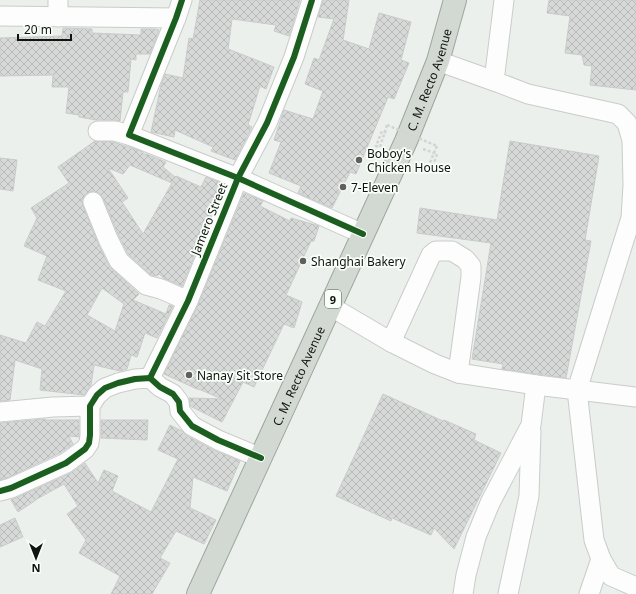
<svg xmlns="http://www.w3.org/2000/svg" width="636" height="594" viewBox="0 0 636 594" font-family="'Noto Sans',sans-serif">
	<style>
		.building { fill: url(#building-cross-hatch); stroke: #c8cbca; fill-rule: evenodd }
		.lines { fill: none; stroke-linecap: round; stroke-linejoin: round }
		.minor-casing { stroke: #c9ccc9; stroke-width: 21 }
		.highway-casing { stroke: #9ca69d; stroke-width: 24 }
		.path { stroke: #d3d4d3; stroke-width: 2.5; stroke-dasharray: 3 2; stroke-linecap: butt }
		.minor { stroke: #fcfdfc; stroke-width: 19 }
		.highway { stroke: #d2d9d2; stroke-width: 22 }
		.path-bridge { stroke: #d3d4d3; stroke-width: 2.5; stroke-dasharray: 3 2; stroke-linecap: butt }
		.cycleway-casing { stroke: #f8fef8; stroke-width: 8 }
		.cycleway { stroke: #1b5e20; stroke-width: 6 }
		.poi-dot { fill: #5e605e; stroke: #f8fef8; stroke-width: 1.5 }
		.labels { text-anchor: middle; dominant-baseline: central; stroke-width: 3.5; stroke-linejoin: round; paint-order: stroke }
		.shield { fill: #f8fef8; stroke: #565a56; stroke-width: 1 }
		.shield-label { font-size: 11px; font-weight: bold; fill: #111311 }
		.street-label { font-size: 12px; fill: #111311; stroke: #f8fef8 }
		.poi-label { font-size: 12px; fill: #111311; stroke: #f8fef8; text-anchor: start }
	</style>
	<defs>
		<pattern id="building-cross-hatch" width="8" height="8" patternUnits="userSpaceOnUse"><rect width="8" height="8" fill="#d7d9d9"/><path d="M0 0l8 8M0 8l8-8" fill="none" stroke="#b8b9b9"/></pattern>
	</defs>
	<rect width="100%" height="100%" fill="#ecf0ec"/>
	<g class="building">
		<polygon points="200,0 300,0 289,36 274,31 276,25 232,19 228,49 274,67 266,89 260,86 248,125 252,127 235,160 211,151 213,147 175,130 174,137 151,132 161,85 165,74 183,78 189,38 193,39"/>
		<polygon points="323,0 349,0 343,40 369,49 379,13 411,22 401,60 409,63 394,99 388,97 356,174 350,172 332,208 298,193 301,186 269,173 281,142 274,140 284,110 313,119 323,91 305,84 314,58 319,60 334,19 318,17"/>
		<polygon points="549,0 636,0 636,90 590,85 592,66 584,65 582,55 565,53 570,16 547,13"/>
		<polygon points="63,28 92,29 92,33 141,35 141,29 154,29 159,30 150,54 136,54 136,60 131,59 128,92 123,92 120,121 115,120 96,120 79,117 79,115 66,113 69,87 52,87 53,75 0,76 0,38 62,36"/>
		<path d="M 95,141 L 113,142 L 141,151 L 146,155 L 146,154 L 166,162 L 163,167 L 175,177 L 176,176 L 201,187 L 206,177 L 224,184 L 182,286 L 163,278 L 159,274 L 157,276 L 151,275 L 128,254 L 118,234 L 103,198 L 99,193 L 94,191 L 89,192 L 85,195 L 82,200 L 83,206 L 98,243 L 109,266 L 112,269 L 139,294 L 133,300 L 166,314 L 169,305 L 173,306 L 157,338 L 145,333 L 137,357 L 131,355 L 127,369 L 120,371 L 94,365 L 91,385 L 84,395 L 40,390 L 42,369 L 15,360 L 10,400 L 0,401 L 0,335 L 26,343 L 37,322 L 45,326 L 66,291 L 38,280 L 47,256 L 24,246 L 37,218 L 31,208 L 69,183 L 58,167 ZM 130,165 L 172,183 L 143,234 L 122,202 L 128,198 L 108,168 L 123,174 ZM 102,288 L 124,304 L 115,331 L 87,315 Z"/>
		<polygon points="510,141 599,156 585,240 591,241 566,378 502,369 503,364 472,359 491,243 417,233 420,208 497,220"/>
		<polygon points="0,158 17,160 13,191 0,189"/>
		<polygon points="244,193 263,201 260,206 290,221 291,218 319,226 314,241 311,241 286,295 302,302 294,328 284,324 254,387 243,382 222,422 190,406 189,398 222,399 201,390 197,389 164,374 198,305"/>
		<polygon points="383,394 443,421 444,420 476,434 474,440 501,453 454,549 434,528 431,535 392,518 391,521 336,496"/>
		<polygon points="45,419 45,420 79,420 79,437 69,436 73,444 60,453 7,478 0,480 0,423"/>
		<polygon points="101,420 148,420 147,440 101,438"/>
		<polygon points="170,425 182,431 187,436 213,450 240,461 227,491 193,477 190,508 216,520 204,544 176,531 160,558 170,563 152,594 111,594 120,576 79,553 86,540 67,514 78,506 64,484 35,500 36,500 18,512 11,500 71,473 85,463 98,483 104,470 118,476 112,491 151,512 178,459 158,450"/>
		<polygon points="15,518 23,537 0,547 0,525"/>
	</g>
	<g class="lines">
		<g class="minor-casing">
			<g id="minor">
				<polyline points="182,0 176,18 129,135 238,178 363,234"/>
				<polyline points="504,0 494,81 528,94 618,114 627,123 632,140 633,185 631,218 577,390 594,540 601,559 611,576 636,587"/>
				<polyline points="0,16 176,18"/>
				<polyline points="58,17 58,0"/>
				<polyline points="438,61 494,81"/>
				<polyline points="98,131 115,131 129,135"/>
				<polyline points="93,202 108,239 119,261 146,285 161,289 188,301"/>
				<polyline points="330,306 391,342 435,364 458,373 536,385 636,397"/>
				<polyline points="391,342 431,255 436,251 452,251 465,259 471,266 471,277 458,373"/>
				<polyline points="150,378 188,301 238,178 267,123 294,57 312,0"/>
				<polyline points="0,412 53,407 90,406"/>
				<polyline points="0,491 11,488 66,463 85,449 89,443 90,435 90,406 97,395 105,388 118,383 135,379 150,378 160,387 173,394 179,402 180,411 192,426 218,440 261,458"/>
				<polyline points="463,594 466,575 476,537 490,503 531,425 536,385"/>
				<polyline points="508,594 529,496 531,431"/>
				<polyline points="589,594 601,559"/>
			</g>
		</g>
		<g class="highway-casing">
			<g id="highway">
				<path id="s1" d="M 198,594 L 406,141 L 438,61 L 455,0"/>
			</g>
		</g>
		<g class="path">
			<polyline points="387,125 380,147 376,146 382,131 388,133"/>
			<polyline points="423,149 437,154 432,169 428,167 437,146"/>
		</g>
		<use href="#minor" class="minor"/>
		<use href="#highway" class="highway"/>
		<polyline class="path-bridge" points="387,125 437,146"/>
		<g class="cycleway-casing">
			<g id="cycleway">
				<polyline points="182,0 176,18 129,135 238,178 363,234"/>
				<polyline points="150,378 188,301 238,178 267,123 294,57 312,0"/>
				<polyline points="0,491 11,488 66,463 85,449 89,443 90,435 90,406 97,395 105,388 118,383 135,379 150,378 160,387 173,394 179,402 180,411 192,426 218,440 261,458"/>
			</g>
		</g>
		<use href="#cycleway" class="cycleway"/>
	</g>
	<g class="poi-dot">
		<circle cx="359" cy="160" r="4"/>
		<circle cx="343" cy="187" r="4"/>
		<circle cx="303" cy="261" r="4"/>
		<circle cx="189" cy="375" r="4"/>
	</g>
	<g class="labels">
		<rect class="shield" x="325" y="290" width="16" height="18" rx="3"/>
		<g class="shield-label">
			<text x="333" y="299">9</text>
		</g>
		<g class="street-label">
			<text stroke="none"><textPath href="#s1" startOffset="564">C. M. Recto Avenue</textPath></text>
			<text transform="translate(209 219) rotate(-68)">Jamero Street</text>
			<text stroke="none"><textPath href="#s1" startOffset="240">C. M. Recto Avenue</textPath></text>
		</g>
		<g class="poi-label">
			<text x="367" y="153">Boboy's<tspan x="367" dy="14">Chicken House</tspan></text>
			<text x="351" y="187">7-Eleven</text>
			<text x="311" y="261">Shanghai Bakery</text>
			<text x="197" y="375">Nanay Sit Store</text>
		</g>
	</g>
	<g transform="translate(36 558) rotate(180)" stroke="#f8fef8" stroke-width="3" paint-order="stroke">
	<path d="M0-3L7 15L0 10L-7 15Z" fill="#111311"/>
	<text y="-6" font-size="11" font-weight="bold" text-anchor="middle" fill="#111311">N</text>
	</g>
	<path d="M18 34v6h53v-6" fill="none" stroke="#111311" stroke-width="2"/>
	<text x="24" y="34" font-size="12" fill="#111311" stroke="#f8fef8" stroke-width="3" paint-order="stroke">20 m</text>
</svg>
